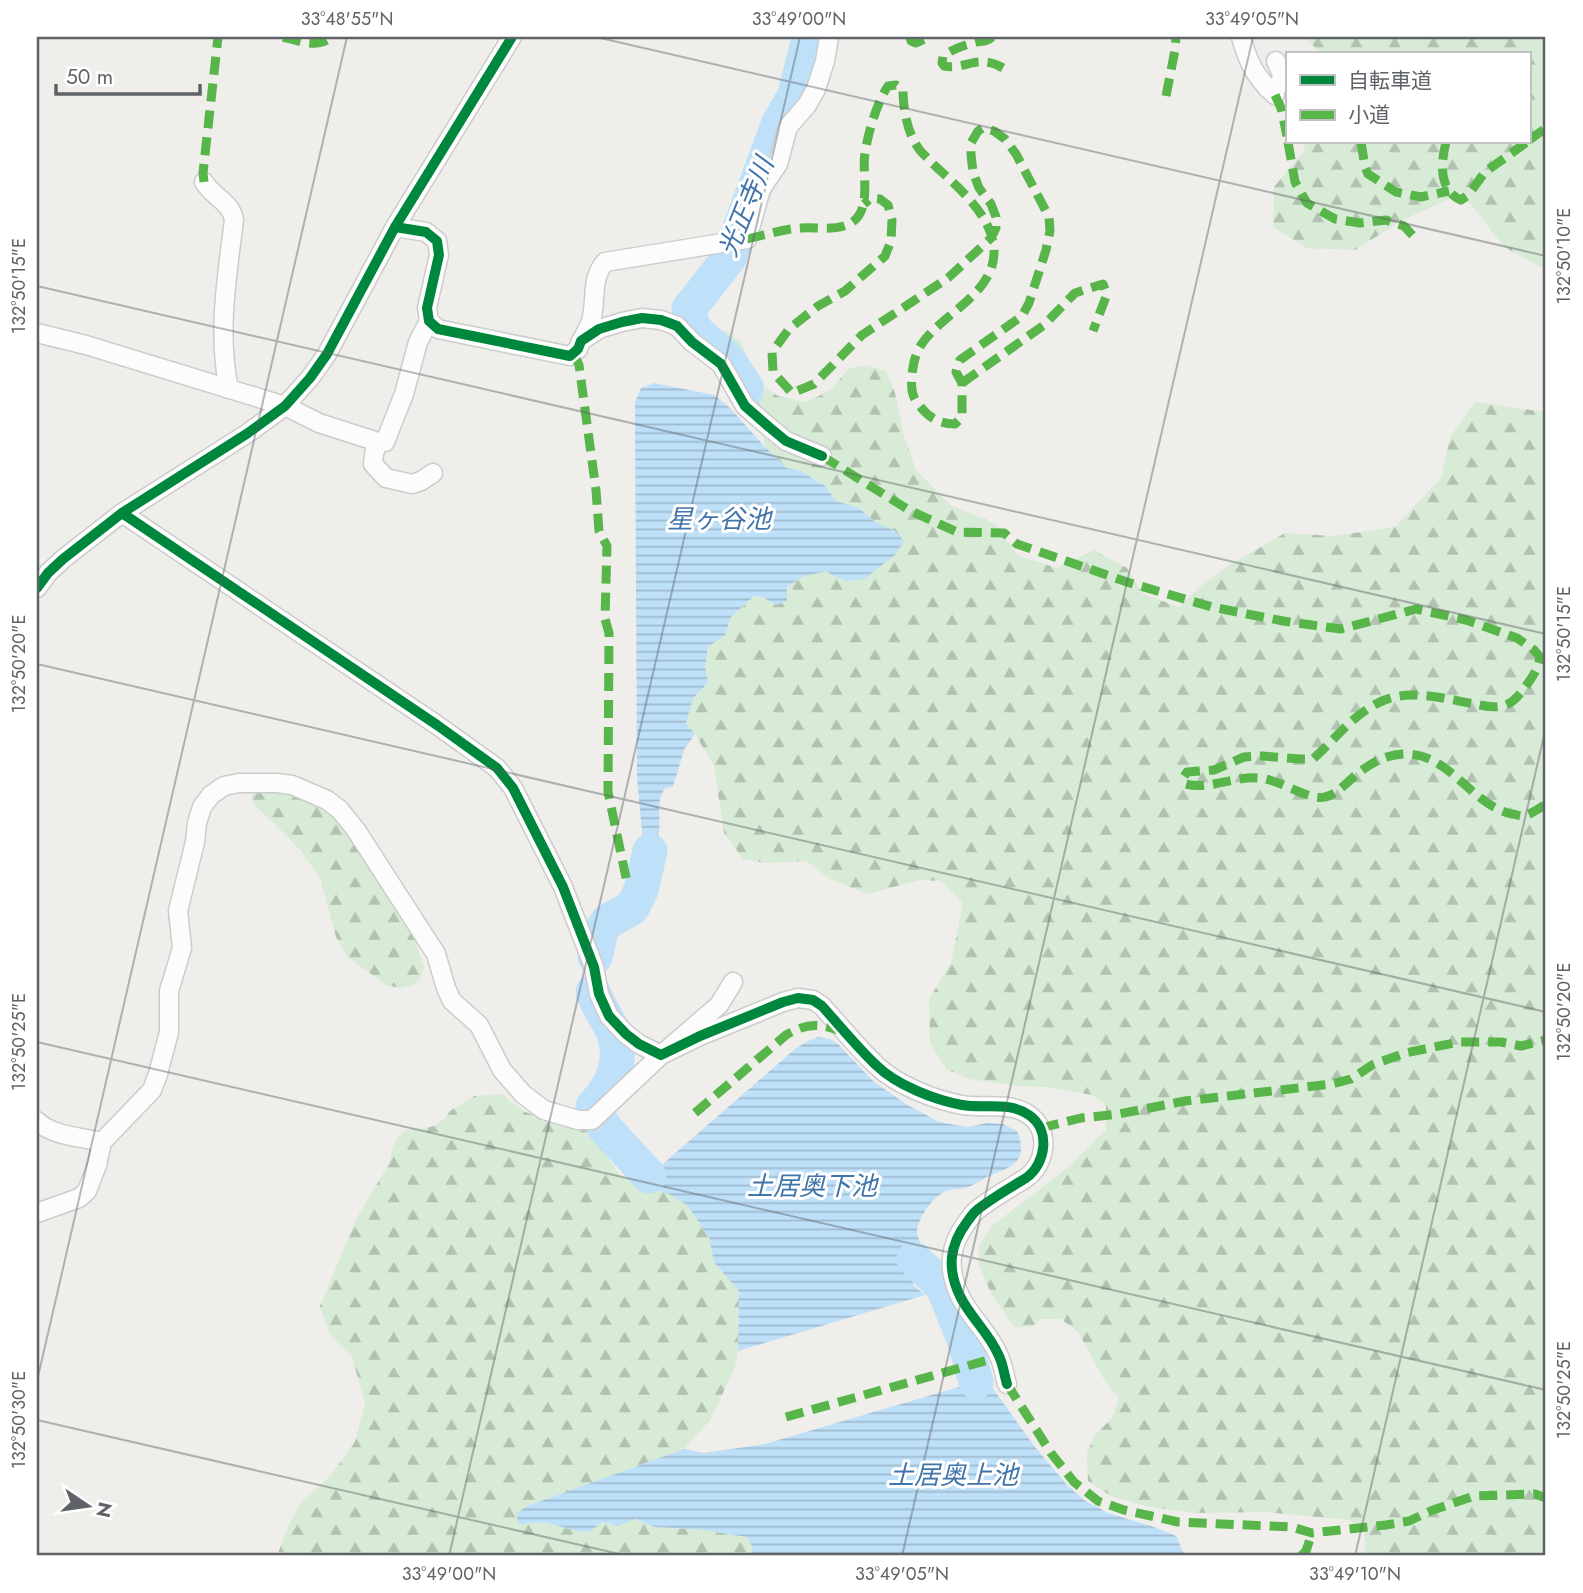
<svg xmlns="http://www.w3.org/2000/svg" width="1583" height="1593" viewBox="0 0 1583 1593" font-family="Jost,'Noto Sans JP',sans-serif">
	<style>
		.forest { fill: url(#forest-firs) }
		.water { fill: url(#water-rules) }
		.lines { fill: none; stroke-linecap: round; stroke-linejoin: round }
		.river { stroke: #bfe0f9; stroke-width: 35 }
		.minor-casing { stroke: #cbcccc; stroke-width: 21 }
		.minor { stroke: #fdfcfc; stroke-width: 18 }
		.quiet { stroke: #58b549; stroke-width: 9; stroke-dasharray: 18 9; stroke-linecap: butt }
		.cycleway-casing { stroke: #fff; stroke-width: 15 }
		.cycleway { stroke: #00873e; stroke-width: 10 }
		.ticks { fill: none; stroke: #5f6368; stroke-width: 2; stroke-opacity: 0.45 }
		.labels { text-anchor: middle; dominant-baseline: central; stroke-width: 6; stroke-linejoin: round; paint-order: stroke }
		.water-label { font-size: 26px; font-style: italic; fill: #4174aa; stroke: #fff }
		.neatline { fill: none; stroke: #5f6368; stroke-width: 2.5 }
		.ticks-label { font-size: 18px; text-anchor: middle; fill: #5f6368 }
	</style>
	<defs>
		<pattern id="forest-firs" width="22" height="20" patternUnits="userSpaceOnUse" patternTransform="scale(1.75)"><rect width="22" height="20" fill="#d8ebd6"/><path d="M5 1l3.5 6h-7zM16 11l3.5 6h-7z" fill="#b2c2b1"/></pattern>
		<pattern id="water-rules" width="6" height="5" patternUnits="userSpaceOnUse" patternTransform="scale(1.75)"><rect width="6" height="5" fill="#bfe0f9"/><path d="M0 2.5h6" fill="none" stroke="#9eb9cd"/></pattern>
	</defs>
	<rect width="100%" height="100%" fill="#efeeea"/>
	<g class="forest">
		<polygon points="1304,37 1546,37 1546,270 1504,247 1471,204 1458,195 1403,220 1355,250 1307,248 1273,227 1274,187 1303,152 1306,142 1529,142 1529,54 1322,54"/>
		<path d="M 723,330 L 742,342 L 749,363 L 762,385 L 778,396 L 806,402 L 831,390 L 848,369 L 866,365 L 886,371 L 895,393 L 904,436 L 916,470 L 950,505 L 994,523 L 1019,556 L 1057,568 L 1094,550 L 1127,568 L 1143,594 L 1179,607 L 1202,585 L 1228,566 L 1285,533 L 1334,536 L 1395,527 L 1441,478 L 1450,437 L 1475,402 L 1546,412 L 1546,1556 L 1366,1556 L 1364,1533 L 1349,1520 L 1266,1512 L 1194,1513 L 1150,1507 L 1113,1497 L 1088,1481 L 1087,1454 L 1094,1436 L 1113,1417 L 1119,1398 L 1106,1383 L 1078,1332 L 1061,1319 L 1041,1319 L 1032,1327 L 1014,1327 L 992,1295 L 979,1266 L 979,1245 L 992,1226 L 1066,1169 L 1106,1130 L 1106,1105 L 1092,1095 L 1047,1087 L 1018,1086 L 969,1079 L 946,1069 L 930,1043 L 929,999 L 951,963 L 963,904 L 941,881 L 920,880 L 867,894 L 830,879 L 806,861 L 766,863 L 743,859 L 724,833 L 714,766 L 695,734 L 686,723 L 693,698 L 708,683 L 705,666 L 708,647 L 725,635 L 731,617 L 754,596 C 781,599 798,570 824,571 C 830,572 839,578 845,581 L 895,531 L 875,522 L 859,508 L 836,501 L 825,486 L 801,471 L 787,468 L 765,447 L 758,408 L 748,382 L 731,359 L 714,340 Z"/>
		<polygon points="271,790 299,797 327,812 348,831 412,930 424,967 420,979 415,984 401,988 386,985 348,957 336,937 320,878 300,850 275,824 254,805 251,797 255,791"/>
		<polygon points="501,1094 525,1112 591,1131 621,1177 660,1189 673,1196 689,1206 709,1237 715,1262 739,1291 738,1351 735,1367 711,1419 684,1449 527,1506 519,1524 543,1522 577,1531 590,1532 602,1522 619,1526 634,1519 655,1527 704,1530 747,1537 753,1548 750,1556 277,1556 288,1526 300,1504 331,1475 355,1442 365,1403 352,1357 330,1335 320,1306 356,1219 389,1164 394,1143 401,1134 411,1128 424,1128 435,1126 444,1119 450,1111 474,1096"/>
	</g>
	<g class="water">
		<path d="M 654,383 L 714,395 L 730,408 L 765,447 L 787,468 L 801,471 L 825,486 L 836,501 L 859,508 L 875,522 L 895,531 L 904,541 L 895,555 L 864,579 L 845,581 L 825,571 L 802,577 L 787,587 L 787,601 L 776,605 L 763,597 L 754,596 L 731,617 L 725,635 L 708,647 L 705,666 L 708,683 L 693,698 L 686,723 L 695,734 L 684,750 L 673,787 L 665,788 C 663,791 661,795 660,799 C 657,815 665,839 650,851 L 645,849 L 643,843 L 637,777 L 635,402 L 641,388 Z"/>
		<path d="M 818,1037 L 830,1039 L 838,1044 L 873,1081 L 906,1104 L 939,1122 L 967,1127 L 988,1123 L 1003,1124 L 1017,1131 C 1029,1161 1014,1166 989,1176 C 981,1180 973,1186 965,1188 C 958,1190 950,1188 944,1192 C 933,1197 918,1218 917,1231 C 917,1235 920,1242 921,1247 C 914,1260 912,1271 914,1286 L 925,1295 L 738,1351 L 739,1291 L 714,1262 L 709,1237 L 688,1206 L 673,1196 L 647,1185 L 649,1176 L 795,1049 L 806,1042 Z"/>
		<polygon points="986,1379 1035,1447 1067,1485 1084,1500 1108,1513 1154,1527 1176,1536 1185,1556 750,1556 753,1548 747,1537 704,1530 655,1527 635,1519 618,1526 602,1522 590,1532 577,1531 543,1522 519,1524 516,1514 527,1506 684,1449 704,1453 765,1444"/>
	</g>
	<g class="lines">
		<g class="river">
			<path d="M 745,393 L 746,387 C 739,377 733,366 726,358 C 709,339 691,337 689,309 L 729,258 L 778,125 L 795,95 L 809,37"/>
			<polyline points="595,957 601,931 608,921 632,908 641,890 650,851"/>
			<path d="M 593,992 C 598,1006 607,1018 613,1031 C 624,1059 613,1086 593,1106 L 604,1127 L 649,1176"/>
			<polyline points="914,1259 943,1287 964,1339 976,1382"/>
		</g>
		<g class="minor-casing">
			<g id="minor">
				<path d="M 1241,37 C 1248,62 1255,77 1275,95"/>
				<polyline points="1267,88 1276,87 1281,84 1282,75 1276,61"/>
				<path d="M 204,182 C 214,198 231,202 234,220 C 227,276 217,334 229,389"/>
				<polyline points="395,227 426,232 437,241 439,255 427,308 429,321 438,329 570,356 578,349 581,341 599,329 622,322 642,318 661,320 677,326 692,342 721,364 745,406 769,427 786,441 822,456"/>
				<polyline points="37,333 86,345 285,406 319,423 378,442 385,442 404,394 418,342 429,321"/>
				<path d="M 581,341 C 585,334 589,328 591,321 C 597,300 590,280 605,262 L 747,239 L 761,189 L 778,164 L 788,127 L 807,105 L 816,89 L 825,61 L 829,37"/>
				<polyline points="378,442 374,454 373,464 386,478 412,484 421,481 433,473"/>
				<path d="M 122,513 L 437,725 L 497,768 L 513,788 L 563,887 L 594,967 L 599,994 L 609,1016 L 626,1034 L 639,1044 L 661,1055 L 700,1036 L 783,1002 L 798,998 L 813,1000 L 822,1006 C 840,1026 857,1047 876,1065 C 896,1085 935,1100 962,1105 C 984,1109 1009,1101 1029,1115 C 1051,1130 1046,1164 1026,1178 C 1010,1188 992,1198 977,1210 C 973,1213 970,1218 967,1222 C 949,1246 947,1269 960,1296 C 970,1317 989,1333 998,1354 C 1003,1363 1004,1374 1007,1384"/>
				<polyline points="37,588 48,573 63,559 122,513 248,433 285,406 310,378 327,354 395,227 512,37"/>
				<path d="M 37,1121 C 52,1136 81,1137 102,1142"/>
				<polyline points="37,1213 79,1198 87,1191 97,1165 102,1142 152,1090 158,1074 169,1032 169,991 182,948 178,911 195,842 197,823 202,807 211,795 224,786 239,783 277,783 292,785 327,800 340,810 356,830 436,954 446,988 452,1001 479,1025 502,1070 523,1094 544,1110 578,1120 592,1120 661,1055 719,1005 733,982"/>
			</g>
		</g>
		<use href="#minor" class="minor"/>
		<g class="quiet">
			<path d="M 283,37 C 300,41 317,49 332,37"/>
			<polyline points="910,37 911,41 916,43 929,37"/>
			<path d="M 992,37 C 987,42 983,41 976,42 C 964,45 953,49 943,56 L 942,63 L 944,66 C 967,70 977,53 1003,68"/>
			<polyline points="1275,95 1281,108 1287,136"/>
			<polyline points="1166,96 1175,50 1176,37"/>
			<polyline points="1529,140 1546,128"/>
			<polyline points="1288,142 1295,182 1307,203 1335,219 1360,223 1386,220 1404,226 1415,238"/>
			<polyline points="1361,142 1365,167 1368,174 1396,192 1421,197 1449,191"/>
			<path d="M 1446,142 C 1441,162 1438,190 1461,200 L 1468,195 L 1485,172 L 1527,142"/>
			<polyline points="204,182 203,173 218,37"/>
			<path d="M 747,239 C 765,235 783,229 801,228 C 816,227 830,230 844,226 C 875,217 861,176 865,153 C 868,133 877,102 888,86 L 896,85 L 903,90 C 903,108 907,131 917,146 C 920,152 927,157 931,162 C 955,185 993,214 994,251 C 995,294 941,314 921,345 C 915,354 913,365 912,375 C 911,387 911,396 919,405 C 928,417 939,424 955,424 L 962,417 L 962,383 L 956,372 L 960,360 L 1022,316 L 1029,303 L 1046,250 L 1050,231 L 1049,217 L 1016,154 L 1005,139 L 994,131 L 983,128 L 978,131 L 971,143 L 971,155 L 973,172 L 979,188 L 991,204 L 996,217 L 996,228 L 991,238 L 948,278 L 862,335 L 814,384 L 792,393 L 773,372 L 772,352 L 789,329 L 818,306 L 845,291 L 885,256 L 891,241 L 892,220 L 888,205 L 880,199 L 871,198 L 864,204"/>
			<polyline points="574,354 579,365 596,490 599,531 607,546 605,619 609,633 608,792 628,887"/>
			<polyline points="962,383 1044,325 1075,293 1103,284 1107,294 1093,331"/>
			<path d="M 822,456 L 909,510 L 957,532 L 1004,533 L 1017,544 L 1130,583 L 1212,607 L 1283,621 L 1341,629 L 1416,609 L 1466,620 L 1517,638 L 1534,650 L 1540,657 C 1538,669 1533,676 1526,686 C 1520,694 1513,704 1502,706 C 1494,708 1484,706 1475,704 C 1450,700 1420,691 1394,697 C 1359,706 1339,736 1313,759 L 1299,759 L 1262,756 L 1244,757 L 1214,770 L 1187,772 L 1183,778 L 1186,784 C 1210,790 1234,776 1259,778 C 1279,779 1309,801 1325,797 C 1334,795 1340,789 1347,783 C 1364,767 1384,753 1408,754 C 1452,756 1471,805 1512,814 C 1515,814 1519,816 1522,816 C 1530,815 1540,808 1546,804"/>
			<path d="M 695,1113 L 786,1035 C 807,1023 818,1023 841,1031"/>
			<polyline points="1041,1128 1081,1118 1119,1114 1185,1101 1332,1084 1351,1079 1372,1065 1405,1053 1459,1042 1501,1042 1521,1046 1546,1040"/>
			<polyline points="1007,1384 1051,1453 1074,1482 1098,1501 1124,1510 1178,1522 1292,1527 1312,1533 1386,1525 1409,1521 1433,1510 1474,1496 1535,1494 1546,1498"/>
			<polyline points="786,1417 999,1357"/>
			<polyline points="1301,1556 1306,1551 1312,1533"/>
		</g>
		<g class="cycleway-casing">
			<g id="cycleway">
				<polyline points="395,227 426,232 437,241 439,255 427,308 429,321 438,329 570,356 578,349 581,341 599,329 622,322 642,318 661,320 677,326 692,342 721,364 745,406 769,427 786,441 822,456"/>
				<path d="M 122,513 L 437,725 L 497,768 L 513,788 L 563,887 L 594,967 L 599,994 L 609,1016 L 626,1034 L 639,1044 L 661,1055 L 700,1036 L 783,1002 L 798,998 L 813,1000 L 822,1006 C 840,1026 857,1047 876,1065 C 896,1085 935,1100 962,1105 C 984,1109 1009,1101 1029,1115 C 1051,1130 1046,1164 1026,1178 C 1010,1188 992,1198 977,1210 C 973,1213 970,1218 967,1222 C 949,1246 947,1269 960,1296 C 970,1317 989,1333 998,1354 C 1003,1363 1004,1374 1007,1384"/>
				<polyline points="37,588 48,573 63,559 122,513 248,433 285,406 310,378 327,354 395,227 512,37"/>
			</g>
		</g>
		<use href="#cycleway" class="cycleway"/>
	</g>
	<path class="ticks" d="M 596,37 L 1546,256M 37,286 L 1546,634M 37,664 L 1546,1012M 37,1042 L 1546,1390M 37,1381 L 347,37M 37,1420 L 628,1556M 449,1556 L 800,37M 902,1556 L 1253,37M 1355,1556 L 1546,727"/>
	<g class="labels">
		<g class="water-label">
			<text transform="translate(746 207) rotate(-68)">光正寺川</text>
			<text x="719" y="519">星ヶ谷池</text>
			<text x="812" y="1186">土居奥下池</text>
			<text x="953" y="1475">土居奥上池</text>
		</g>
	</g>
	<rect width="1583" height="1593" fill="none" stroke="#ffffff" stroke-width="77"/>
	<rect x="1286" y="52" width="245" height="91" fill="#ffffff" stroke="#bfc1c3" stroke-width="2"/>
	<rect x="1300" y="75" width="35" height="10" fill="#00873e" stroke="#bfc1c3" stroke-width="2"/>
	<text x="1348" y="88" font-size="21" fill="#5f6368">自転車道</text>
	<rect x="1300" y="110" width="35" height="10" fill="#58b549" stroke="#bfc1c3" stroke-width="2"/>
	<text x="1348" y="122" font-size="21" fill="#5f6368">小道</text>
	<g transform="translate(88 1506) rotate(103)" stroke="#ffffff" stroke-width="5" paint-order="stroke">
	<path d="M0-5L12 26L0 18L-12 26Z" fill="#5f6368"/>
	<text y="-10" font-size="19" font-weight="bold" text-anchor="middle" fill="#5f6368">N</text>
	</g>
	<path d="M56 84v10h144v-10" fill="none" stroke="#5f6368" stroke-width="3.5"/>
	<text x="66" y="84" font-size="21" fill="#5f6368" stroke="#ffffff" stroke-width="5" paint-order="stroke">50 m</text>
	<rect x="38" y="38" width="1506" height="1516" class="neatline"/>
	<g class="ticks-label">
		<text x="347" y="25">33°48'55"N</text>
		<text x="799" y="25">33°49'00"N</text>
		<text x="1252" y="25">33°49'05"N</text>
		<text transform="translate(1564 256) rotate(-90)" y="6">132°50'10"E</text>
		<text transform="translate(19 286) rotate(-90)" y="6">132°50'15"E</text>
		<text transform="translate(1564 634) rotate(-90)" y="6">132°50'15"E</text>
		<text transform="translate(19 664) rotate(-90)" y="6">132°50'20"E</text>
		<text transform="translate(1564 1012) rotate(-90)" y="6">132°50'20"E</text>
		<text transform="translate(19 1042) rotate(-90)" y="6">132°50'25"E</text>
		<text transform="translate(1564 1390) rotate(-90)" y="6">132°50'25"E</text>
		<text transform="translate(19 1420) rotate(-90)" y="6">132°50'30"E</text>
		<text x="449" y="1580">33°49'00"N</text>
		<text x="902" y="1580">33°49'05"N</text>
		<text x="1355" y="1580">33°49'10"N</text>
	</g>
</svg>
